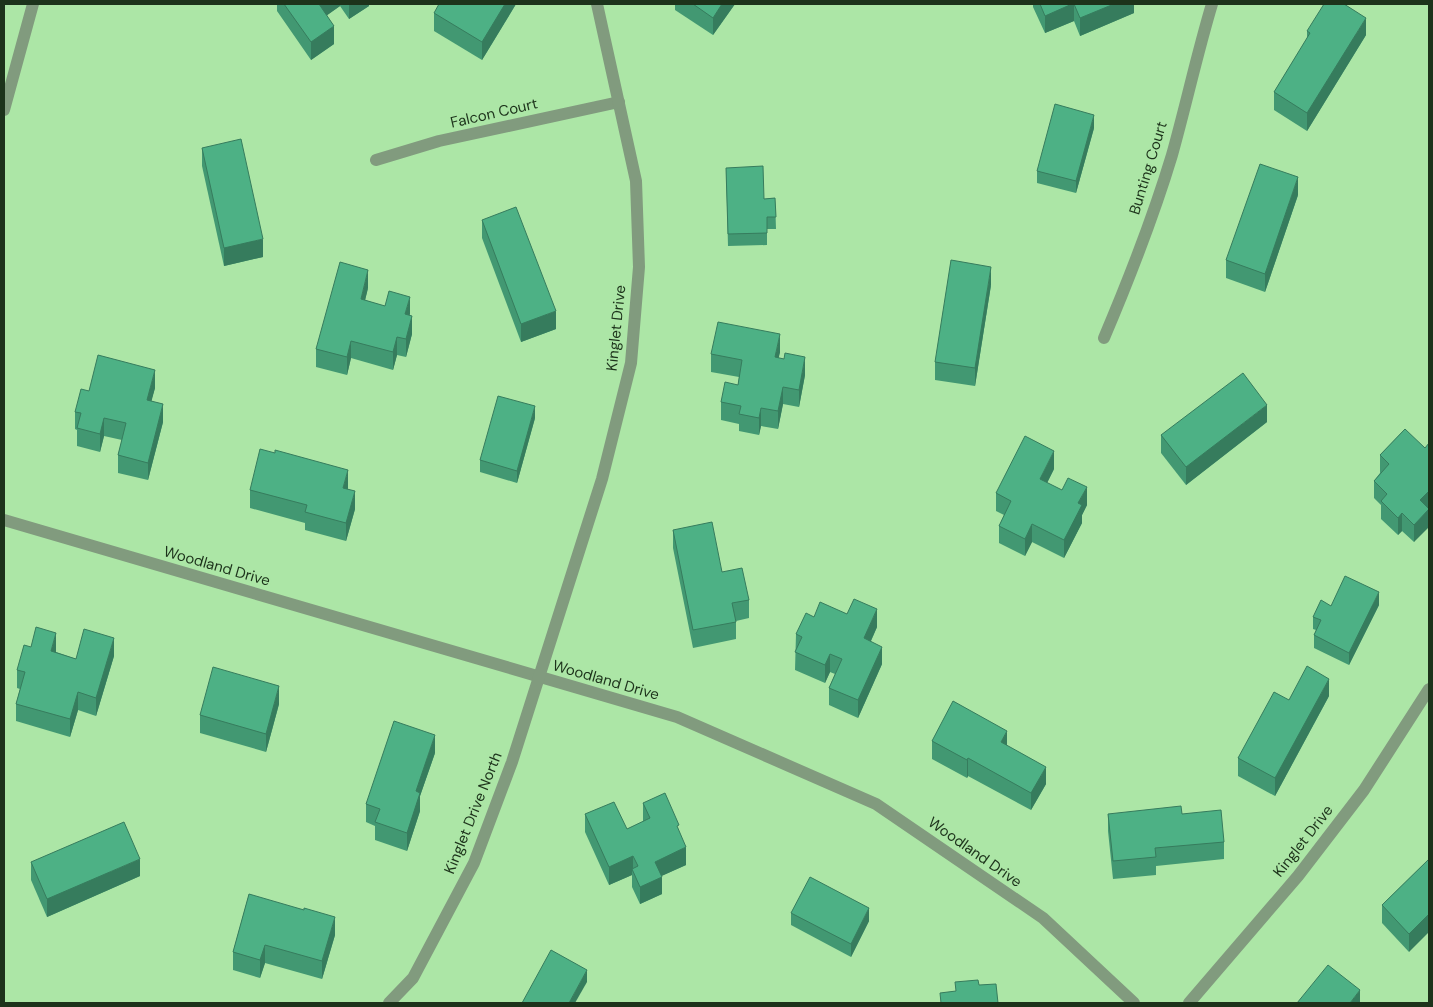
<svg xmlns="http://www.w3.org/2000/svg" width="1433" height="1007" viewBox="0 0 1433 1007" font-family="'DM Sans',sans-serif">
	<style>
		.lines { fill: none; stroke-linecap: round; stroke-linejoin: round }
		.minor { stroke: #819b7e; stroke-width: 12 }
		.wall { fill: #429872 }
		.shaded-wall { fill: #367c5d }
		.building { fill: #4db185; stroke: #367c5d }
		.labels { text-anchor: middle; dominant-baseline: central; stroke-width: 4; stroke-linejoin: round; paint-order: stroke }
		.street-label { font-size: 15px; fill: #1d331b; stroke: #ace6a6 }
	</style>
	<rect width="100%" height="100%" fill="#ace6a6"/>
	<g class="lines">
		<g class="minor">
			<polyline points="4,110 33,4"/>
			<polyline points="376,160 439,141 619,102"/>
			<path d="M 1104,338 C 1129,279 1153,218 1172,155 C 1186,105 1197,54 1212,4"/>
			<polyline points="4,520 677,717 876,804 1043,918 1134,1003"/>
			<polyline points="389,1003 413,978 474,863 512,762 602,479 631,363 639,267 636,181 597,4"/>
			<polyline points="1189,1003 1298,876 1364,790 1429,689"/>
		</g>
	</g>
	<g class="wall">
		<polygon points="277,4 369,4 369,6 349,19 340,6 327,15 334,44 311,60 277,11"/>
		<polygon points="516,4 482,60 434,31 434,13"/>
		<polygon points="675,4 735,4 713,35 675,10"/>
		<polygon points="1033,4 1134,4 1134,13 1080,36 1074,21 1045,33 1033,7"/>
		<polygon points="1307,31 1366,35 1307,131 1274,110 1274,92 1307,39"/>
		<polygon points="1094,128 1076,193 1037,183 1037,171"/>
		<polygon points="202,148 263,257 224,266 202,166"/>
		<polygon points="726,168 764,199 775,198 776,229 767,229 767,245 728,246"/>
		<polygon points="1298,195 1265,292 1226,278 1226,260"/>
		<polygon points="482,220 556,329 521,342 482,238"/>
		<polygon points="991,285 975,386 935,380 935,362"/>
		<polygon points="368,288 365,300 410,315 412,334 406,357 397,355 393,370 351,358 347,375 316,367 316,349"/>
		<polygon points="780,352 778,358 805,375 799,407 783,404 778,429 761,426 759,435 739,431 739,424 721,420 721,402 738,385 739,377 711,372 711,354"/>
		<polygon points="155,388 151,401 163,422 148,480 118,473 118,455 122,440 104,436 100,452 77,446 77,430 75,429 75,412 89,391"/>
		<polygon points="535,418 517,483 480,472 480,460"/>
		<polygon points="1267,422 1186,485 1161,453 1161,435"/>
		<polygon points="1405,429 1429,509 1414,542 1402,531 1398,535 1381,519 1381,505 1374,498 1374,481 1380,473 1380,455"/>
		<polygon points="1054,469 1047,483 1087,505 1082,515 1082,523 1064,558 1032,542 1025,556 999,543 999,526 1004,515 996,511 996,493"/>
		<polygon points="348,488 347,489 355,509 346,541 305,530 305,523 250,508 250,490"/>
		<polygon points="673,530 749,600 749,618 736,621 736,639 693,648 673,548"/>
		<polygon points="1379,605 1349,665 1314,648 1314,635 1316,630 1313,629 1313,617 1331,606"/>
		<polygon points="877,627 871,641 882,664 858,718 829,705 829,688 835,674 830,672 825,683 795,670 796,634"/>
		<polygon points="31,647 56,651 56,652 76,659 114,656 96,716 78,710 70,737 16,721 16,704 20,689 17,688 17,670"/>
		<polygon points="1329,696 1275,796 1238,776 1238,758 1289,700"/>
		<polygon points="279,704 266,752 200,733 200,715"/>
		<polygon points="932,741 1007,746 1046,784 1031,810 968,776 967,778 932,759"/>
		<polygon points="435,753 420,796 420,811 407,851 375,840 375,826 366,822 366,804"/>
		<polygon points="643,803 679,832 686,865 661,876 662,894 640,904 632,887 632,875 609,885 585,832 585,814 627,829 643,822"/>
		<polygon points="1108,814 1182,814 1224,842 1224,859 1156,866 1156,875 1113,879 1108,831"/>
		<polygon points="1429,859 1409,952 1382,923 1382,905"/>
		<polygon points="31,862 140,876 47,917 31,880"/>
		<polygon points="249,894 335,935 322,979 265,963 260,978 233,970 233,952"/>
		<polygon points="791,913 869,921 851,957 791,925"/>
	</g>
	<g class="shaded-wall">
		<polygon points="319,4 340,4 340,6 319,21"/>
		<polygon points="349,4 369,4 369,6 349,19"/>
		<polygon points="505,4 516,4 482,60 482,42"/>
		<polygon points="722,4 735,4 713,35 713,18"/>
		<polygon points="1072,4 1074,4 1074,21 1045,33 1045,16"/>
		<polygon points="1114,4 1134,4 1134,13 1080,36 1080,18"/>
		<polygon points="1366,18 1366,35 1307,131 1307,113"/>
		<polygon points="334,26 334,44 311,60 311,42"/>
		<polygon points="1094,115 1094,128 1076,193 1076,181"/>
		<polygon points="1298,177 1298,195 1265,292 1265,274"/>
		<polygon points="263,239 263,257 224,266 224,248"/>
		<polygon points="991,267 991,285 975,386 975,368"/>
		<polygon points="368,270 368,288 361,317 361,299"/>
		<polygon points="410,297 410,314 405,331 405,314"/>
		<polygon points="556,311 556,329 521,342 521,324"/>
		<polygon points="412,316 412,334 406,357 406,339"/>
		<polygon points="780,334 780,352 775,375 775,357"/>
		<polygon points="397,337 397,355 393,370 393,352"/>
		<polygon points="351,341 351,358 347,375 347,357"/>
		<polygon points="805,357 805,375 799,407 799,390"/>
		<polygon points="155,370 155,388 147,418 147,400"/>
		<polygon points="783,387 783,404 778,429 778,411"/>
		<polygon points="163,404 163,422 148,480 148,463"/>
		<polygon points="1267,405 1267,422 1186,485 1186,467"/>
		<polygon points="535,406 535,418 517,483 517,471"/>
		<polygon points="761,408 761,426 759,435 759,418"/>
		<polygon points="104,418 104,436 100,452 100,434"/>
		<polygon points="1054,451 1054,469 1040,497 1040,479"/>
		<polygon points="348,470 348,488 343,506 343,488"/>
		<polygon points="1087,487 1087,505 1082,515 1082,523 1064,558 1064,540 1078,503"/>
		<polygon points="355,491 355,509 346,541 346,523"/>
		<polygon points="1429,491 1429,509 1420,518 1420,500"/>
		<polygon points="1429,509 1429,527 1414,542 1414,525"/>
		<polygon points="1402,513 1402,531 1398,535 1398,518"/>
		<polygon points="1032,524 1032,542 1025,556 1025,539"/>
		<polygon points="1379,592 1379,605 1349,665 1349,653"/>
		<polygon points="877,609 877,627 864,656 864,638"/>
		<polygon points="56,633 56,651 51,669 51,651"/>
		<polygon points="114,638 114,656 96,716 96,698"/>
		<polygon points="882,647 882,664 858,718 858,700"/>
		<polygon points="830,654 830,672 825,683 825,665"/>
		<polygon points="1329,679 1329,696 1275,796 1275,778"/>
		<polygon points="279,686 279,704 266,752 266,734"/>
		<polygon points="78,692 78,710 70,737 70,719"/>
		<polygon points="1007,731 1007,748 1001,742"/>
		<polygon points="435,735 435,753 420,796 420,811 407,851 407,833 416,791"/>
		<polygon points="968,758 968,776 967,778 967,760"/>
		<polygon points="1046,767 1046,784 1031,810 1031,793"/>
		<polygon points="686,847 686,865 655,879 655,862"/>
		<polygon points="633,856 633,872 632,869 632,875 609,885 609,867"/>
		<polygon points="140,859 140,876 47,917 47,899"/>
		<polygon points="662,877 662,894 640,904 640,887"/>
		<polygon points="869,908 869,921 851,957 851,944"/>
		<polygon points="1429,914 1429,932 1409,952 1409,934"/>
		<polygon points="335,917 335,935 322,979 322,961"/>
		<polygon points="265,945 265,963 260,978 260,960"/>
		<polygon points="587,970 587,982 575,1003 569,1003"/>
		<polygon points="1360,990 1360,1003 1350,1003"/>
	</g>
	<g class="building">
		<polygon points="284,4 319,4 334,26 311,42"/>
		<polygon points="439,4 505,4 482,42 434,13"/>
		<polygon points="693,4 722,4 713,18"/>
		<polygon points="1040,4 1072,4 1045,16"/>
		<polygon points="1074,4 1114,4 1080,18"/>
		<polygon points="1324,4 1344,4 1366,18 1307,113 1274,92 1310,33 1307,31"/>
		<polygon points="1055,104 1094,115 1076,181 1037,171"/>
		<polygon points="241,139 263,239 224,248 202,148"/>
		<polygon points="1260,164 1298,177 1265,274 1226,260"/>
		<polygon points="763,166 764,199 775,198 776,217 767,217 767,233 728,234 726,168"/>
		<polygon points="516,207 556,311 521,324 482,220"/>
		<polygon points="951,260 991,267 975,368 935,362"/>
		<polygon points="340,262 368,270 361,299 385,306 389,291 410,297 405,314 412,316 406,339 397,337 393,352 351,341 347,357 316,349"/>
		<polygon points="718,322 780,334 775,357 784,359 785,353 805,357 799,390 783,387 778,411 761,408 759,418 739,414 741,406 721,402 725,382 738,385 742,360 711,354"/>
		<polygon points="98,355 155,370 147,400 163,404 148,463 118,455 126,423 104,418 100,434 77,428 81,413 75,412 81,389 89,391"/>
		<polygon points="1243,373 1267,405 1186,467 1161,435"/>
		<polygon points="498,396 535,406 517,471 480,460"/>
		<polygon points="1405,429 1425,448 1429,443 1429,491 1420,500 1429,509 1414,525 1402,513 1398,518 1381,501 1387,494 1374,481 1389,464 1380,455"/>
		<polygon points="1025,436 1054,451 1040,479 1062,490 1068,478 1087,487 1078,503 1082,505 1064,540 1032,524 1025,539 999,526 1011,501 996,493"/>
		<polygon points="260,449 275,453 275,450 348,470 343,488 355,491 346,523 305,512 307,505 250,490"/>
		<polygon points="712,522 722,572 742,568 749,600 732,603 736,622 693,630 673,530"/>
		<polygon points="1345,576 1379,592 1349,653 1314,635 1321,620 1313,617 1321,600 1331,606"/>
		<polygon points="854,599 877,609 864,638 882,647 858,700 829,688 842,659 830,654 825,665 795,652 802,637 796,634 806,613 814,617 820,602 847,614"/>
		<polygon points="36,627 56,633 51,651 76,659 84,629 114,638 96,698 78,692 70,719 16,704 25,672 17,670 24,645 31,647"/>
		<polygon points="1307,666 1329,679 1275,778 1238,758 1274,692 1289,700"/>
		<polygon points="213,667 279,686 266,734 200,715"/>
		<polygon points="953,701 1007,731 1001,742 1046,767 1031,793 968,758 967,760 932,741"/>
		<polygon points="394,721 435,735 416,791 420,793 407,833 375,822 380,809 366,804"/>
		<polygon points="665,793 679,825 677,826 686,847 655,862 662,877 640,887 632,869 638,866 633,856 609,867 585,814 614,802 627,829 650,818 643,803"/>
		<polygon points="1181,806 1182,814 1221,810 1224,842 1155,848 1156,857 1113,861 1108,814"/>
		<polygon points="124,822 140,859 47,899 31,862"/>
		<polygon points="1429,859 1429,914 1409,934 1382,905"/>
		<polygon points="810,877 869,908 851,944 791,913"/>
		<polygon points="249,894 304,910 304,908 335,917 322,961 265,945 260,960 233,952"/>
		<polygon points="551,950 587,970 569,1003 522,1003"/>
		<polygon points="1328,965 1360,990 1350,1003 1297,1003"/>
		<polygon points="978,980 979,985 996,984 998,1003 941,1003 940,993 956,991 955,982"/>
	</g>
	<g class="labels">
		<g class="street-label">
			<text transform="translate(494 113) rotate(-13)">Falcon Court</text>
			<text transform="translate(1148 168) rotate(-73)">Bunting Court</text>
			<text transform="translate(616 328) rotate(-84)">Kinglet Drive</text>
			<text transform="translate(217 566) rotate(16)">Woodland Drive</text>
			<text transform="translate(606 680) rotate(16)">Woodland Drive</text>
			<text transform="translate(473 813) rotate(-68)">Kinglet Drive North</text>
			<text transform="translate(1303 841) rotate(-52)">Kinglet Drive</text>
			<text transform="translate(975 852) rotate(35)">Woodland Drive</text>
		</g>
	</g>
	<rect width="1433" height="1007" fill="none" stroke="#1d331b" stroke-width="10"/>
</svg>
